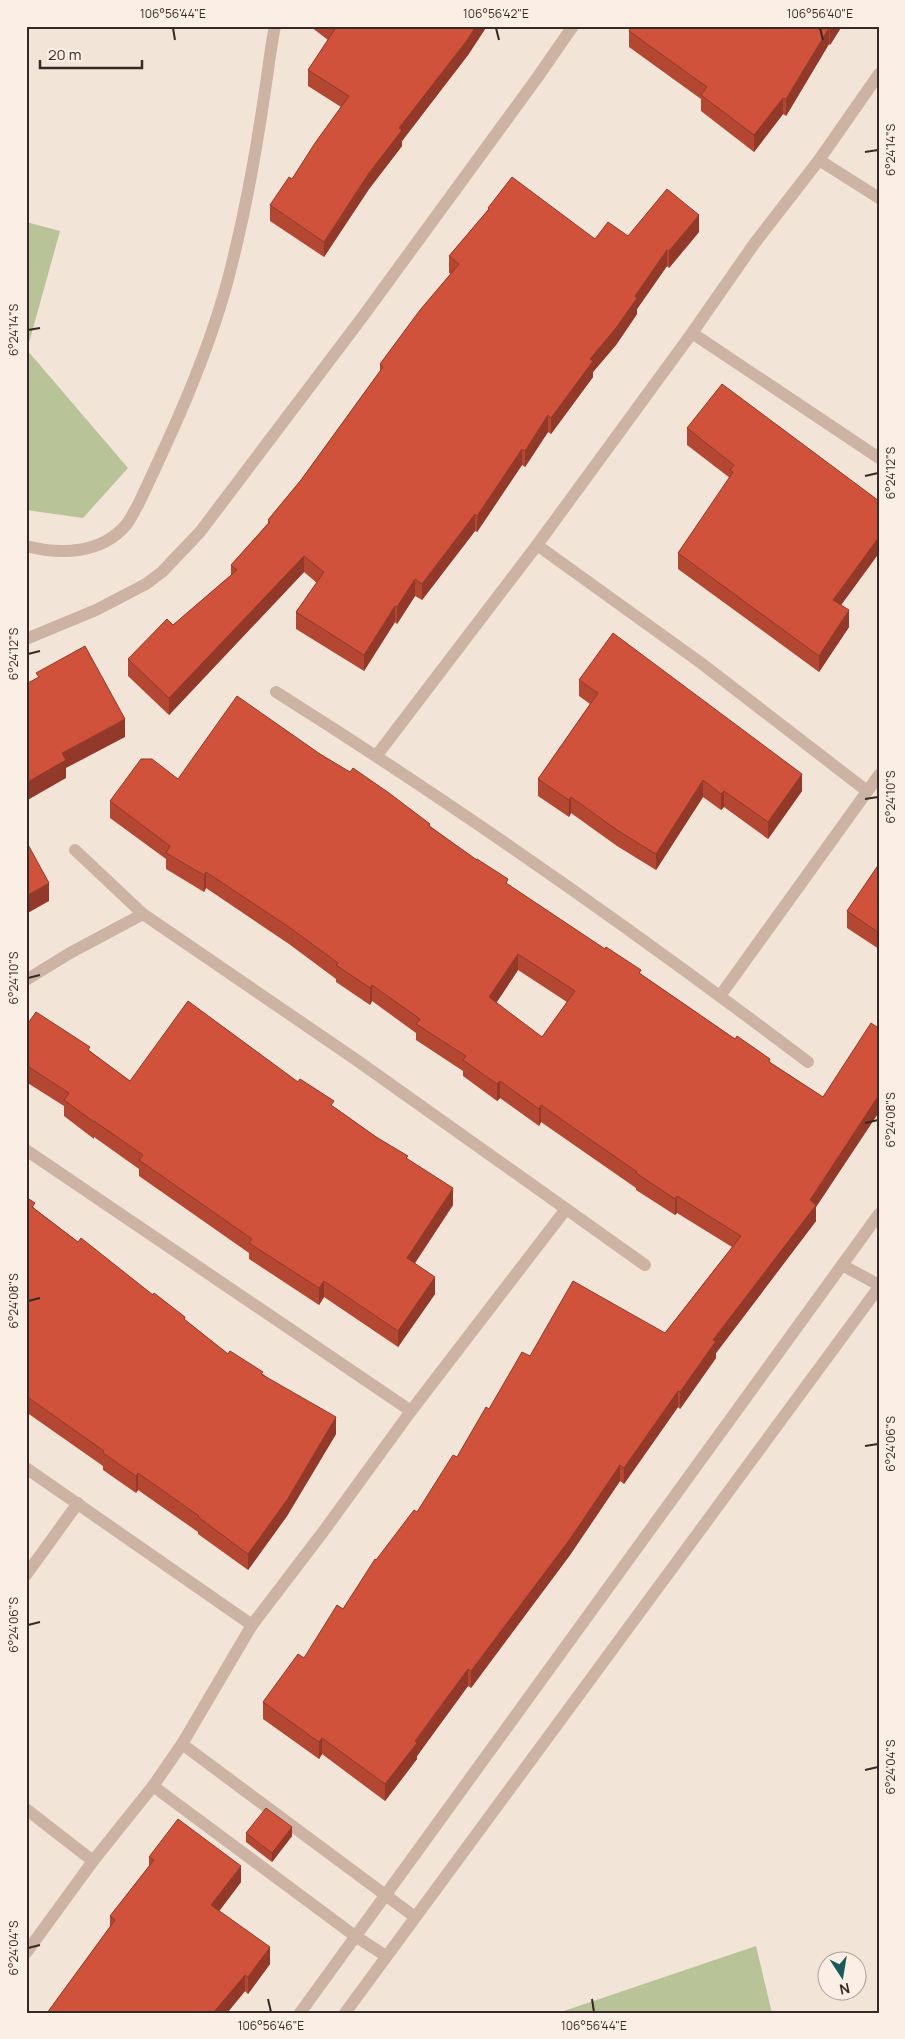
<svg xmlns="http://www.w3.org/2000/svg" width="905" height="2039" viewBox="0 0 905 2039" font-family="Manrope,sans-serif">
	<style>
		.green { fill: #b8c397 }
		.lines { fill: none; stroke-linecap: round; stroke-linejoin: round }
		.minor { stroke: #ccb3a3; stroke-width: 12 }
		.wall { fill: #b34732; fill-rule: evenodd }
		.shaded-wall { fill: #923929 }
		.building { fill: #d0523a; stroke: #923929; fill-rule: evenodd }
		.ticks { fill: none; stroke: #362a26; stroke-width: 2 }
		.neatline { fill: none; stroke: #362a26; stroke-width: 2 }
		.ticks-label { font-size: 12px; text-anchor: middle; fill: #362a26 }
	</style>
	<rect width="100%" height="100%" fill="#f3e4d8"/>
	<g class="green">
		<polygon points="26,222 60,231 27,350 128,468 83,518 26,510"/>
		<polygon points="756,1946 772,2013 558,2013"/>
	</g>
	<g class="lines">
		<g class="minor">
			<polyline points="819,160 879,198"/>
			<polyline points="692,333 879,458"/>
			<polyline points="537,545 701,663 867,791"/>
			<path d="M 26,546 C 61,555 101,554 126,525 C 131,519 134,511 138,505 C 172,433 206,360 227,283 C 243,223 255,159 264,97 C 268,73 270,50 275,26"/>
			<polyline points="26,639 96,610 146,584 162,572 200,532 361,319 537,78 573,26"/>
			<path d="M 276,692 C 459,807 636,932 808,1062"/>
			<polyline points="377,755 537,545 692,333 754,244 819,160 879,74"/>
			<polyline points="75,850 143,914 355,1059 645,1265"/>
			<polyline points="26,980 70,953 143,914"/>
			<polyline points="720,996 879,775"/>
			<polyline points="26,1150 411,1411"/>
			<polyline points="842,1265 879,1285"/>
			<polyline points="26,1468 252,1625"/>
			<polyline points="26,1575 78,1503"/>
			<polyline points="182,1744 415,1917"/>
			<polyline points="153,1786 355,1936 386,1956"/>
			<polyline points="26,1809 93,1861"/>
			<polyline points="26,1953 93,1861 153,1786 182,1744 252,1625 323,1532 411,1411 566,1209"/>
			<polyline points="300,2013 879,1214"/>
			<polyline points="345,2013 879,1287"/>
		</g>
	</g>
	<g class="wall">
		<polygon points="311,26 487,26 468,55 402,141 402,146 369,189 324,257 270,221 270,205 292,179 341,107 308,86 308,70 328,40 311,27"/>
		<polygon points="632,26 842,26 830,45 829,44 786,116 783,114 754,152 701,111 701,99 629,47 629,31"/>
		<polygon points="488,208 595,239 628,236 699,232 669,268 667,266 637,309 637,314 616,345 593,372 593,377 551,434 548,432 525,467 522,465 477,532 475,531 422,600 415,596 397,624 395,622 364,671 296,629 296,612 317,583 304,572 169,715 128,676 128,659 173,625 231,575 231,565 268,523 268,520 301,480 380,371 380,364 451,274 449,273 449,256 488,210"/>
		<polygon points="687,428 879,501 879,553 841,605 849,627 819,672 678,569 678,553 730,478 687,445"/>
		<polygon points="579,680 802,791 768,839 724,807 721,810 703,797 656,870 617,846 571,813 569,817 538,796 538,779 590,704 579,696"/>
		<path d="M 320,754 L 430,826 L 508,885 L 641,974 L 735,1039 L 823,1097 L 879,1024 L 879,1112 L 816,1207 L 816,1221 L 716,1353 L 716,1358 L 680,1409 L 678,1407 L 624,1484 L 620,1481 L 570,1555 L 471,1688 L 468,1686 L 417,1756 L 417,1759 L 385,1801 L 322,1754 L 319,1759 L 263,1719 L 263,1702 L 304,1658 L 343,1609 L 376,1560 L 417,1512 L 457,1457 L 489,1409 L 530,1356 L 665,1333 L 732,1247 L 677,1213 L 675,1215 L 636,1190 L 636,1188 L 541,1122 L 539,1126 L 500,1098 L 497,1101 L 463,1076 L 463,1071 L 416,1040 L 416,1033 L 372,1001 L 370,1005 L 336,982 L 336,979 L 289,944 L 206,888 L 204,892 L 166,869 L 166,859 L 110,818 L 110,801 L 178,779 ZM 518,970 L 567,1002 L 542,1037 L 496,1003 Z"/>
		<polygon points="879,857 879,949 847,928 847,911 878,866 878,859"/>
		<polygon points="26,1026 90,1051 130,1081 334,1107 408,1159 453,1205 415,1263 435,1294 398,1347 324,1297 319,1305 249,1259 249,1253 139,1176 139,1169 94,1137 94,1139 64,1116 64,1106 26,1082"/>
		<polygon points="26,1197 35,1209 78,1242 185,1320 228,1354 263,1374 336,1434 287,1516 248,1570 198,1534 198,1532 138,1490 136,1493 103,1470 103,1466 26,1412"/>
		<polygon points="246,1833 292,1836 272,1862 246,1842"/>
		<polygon points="149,1857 241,1882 219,1911 270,1964 248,1994 245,1991 227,2013 47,2013 110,1927 110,1916 149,1866"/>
	</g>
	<g class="shaded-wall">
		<polygon points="476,26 487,26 468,55 402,141 402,146 369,189 324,257 324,242 399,128"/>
		<polygon points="832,26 842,26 830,45 830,29"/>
		<polygon points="829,28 829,44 786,116 786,99"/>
		<polygon points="783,98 783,114 754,152 754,135"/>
		<polygon points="699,215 699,232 669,268 669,251"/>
		<polygon points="667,250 667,266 637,309 637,314 616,345 593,372 593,377 551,434 551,418 590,359 635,296"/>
		<polygon points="548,415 548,432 525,467 525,451"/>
		<polygon points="522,449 522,465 477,532 477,516"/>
		<polygon points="475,514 475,531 422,600 422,584"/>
		<polygon points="879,537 879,553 833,616 833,600"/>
		<polygon points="304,556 304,572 169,715 169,698"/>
		<polygon points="415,579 415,596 397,624 397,607"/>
		<polygon points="395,606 395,622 364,671 364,655"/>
		<polygon points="849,610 849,627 819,672 819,656"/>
		<polygon points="125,719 125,737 66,768 66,778 26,801 26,783 62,753"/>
		<polygon points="802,774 802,791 768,839 768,822"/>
		<polygon points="703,780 703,797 656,870 656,854"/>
		<polygon points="724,791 724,807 721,810 721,794"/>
		<polygon points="571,797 571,813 569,817 569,800"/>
		<polygon points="206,872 206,888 204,892 204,875"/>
		<polygon points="49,883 49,901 26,914 26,896"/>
		<polygon points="518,954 518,970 489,1014 489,997"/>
		<polygon points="372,985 372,1001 370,1005 370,988"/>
		<polygon points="500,1081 500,1098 497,1101 497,1084"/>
		<polygon points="879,1095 879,1112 816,1207 816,1221 716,1353 716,1358 680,1409 680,1392 713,1340 810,1200"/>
		<polygon points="541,1105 541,1122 539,1126 539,1109"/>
		<polygon points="453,1188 453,1205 407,1275 407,1258"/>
		<polygon points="677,1196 677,1213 675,1215 675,1199"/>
		<polygon points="435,1277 435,1294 398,1347 398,1331"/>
		<polygon points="324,1281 324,1297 319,1305 319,1288"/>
		<polygon points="678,1391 678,1407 624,1484 624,1468"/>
		<polygon points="336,1417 336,1434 287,1516 248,1570 248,1554"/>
		<polygon points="620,1465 620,1481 570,1555 471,1688 471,1671"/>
		<polygon points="138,1473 138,1490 136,1493 136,1476"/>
		<polygon points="468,1669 468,1686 417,1756 417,1759 385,1801 385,1784"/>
		<polygon points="322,1738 322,1754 319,1759 319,1742"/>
		<polygon points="292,1827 292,1836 272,1862 272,1853"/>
		<polygon points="241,1866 241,1882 211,1922 211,1905"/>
		<polygon points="270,1947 270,1964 248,1994 248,1977"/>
		<polygon points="245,1975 245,1991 227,2013 213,2013"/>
	</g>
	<g class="building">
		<polygon points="331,26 476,26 468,39 399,128 402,130 369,173 324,242 270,205 289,177 292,179 315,143 349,96 308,70 335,29"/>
		<polygon points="632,26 832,26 830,29 829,28 786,99 783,98 754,135 701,95 707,87 629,31"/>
		<polygon points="512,177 595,239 608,222 628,236 667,189 699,215 669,251 667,250 635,296 637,298 616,328 590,359 593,361 551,418 548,415 525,451 522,449 477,516 475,514 422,584 415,579 397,607 395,606 364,655 296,612 324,572 304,556 169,698 128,659 167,619 173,625 237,570 231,565 270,522 268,520 301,480 383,367 380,364 420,310 459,264 449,256 489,209 488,208"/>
		<polygon points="722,384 879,501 879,537 833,600 849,610 819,656 678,553 733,472 730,470 734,465 687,428"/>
		<polygon points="613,633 802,774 768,822 724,791 721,794 703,780 656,854 617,830 571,797 569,800 538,779 598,693 579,680"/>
		<polygon points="85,646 125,719 62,753 66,760 26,783 26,684 39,677 36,673"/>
		<path d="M 237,696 L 320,754 L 350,772 L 353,768 L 389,793 L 430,824 L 429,826 L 477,860 L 477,859 L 508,879 L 506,883 L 605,949 L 606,947 L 641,970 L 639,973 L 735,1039 L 737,1036 L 770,1059 L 769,1062 L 823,1097 L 871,1023 L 877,1027 L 879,1024 L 879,1095 L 810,1200 L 816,1205 L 713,1340 L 716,1341 L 680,1392 L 678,1391 L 624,1468 L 620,1465 L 570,1539 L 471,1671 L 468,1669 L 415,1741 L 417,1743 L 385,1784 L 322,1738 L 319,1742 L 263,1702 L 298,1654 L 304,1658 L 337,1605 L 343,1609 L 375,1559 L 376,1560 L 414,1510 L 417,1512 L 453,1455 L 457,1457 L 486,1407 L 489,1409 L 522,1352 L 530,1356 L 573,1281 L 665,1333 L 741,1236 L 677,1196 L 675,1199 L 636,1173 L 637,1172 L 541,1105 L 539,1109 L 500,1081 L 497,1084 L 463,1060 L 466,1056 L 416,1024 L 420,1019 L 372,985 L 370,988 L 336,965 L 338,963 L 289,927 L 206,872 L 204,875 L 166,853 L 170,846 L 110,801 L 141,759 L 152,759 L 178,779 ZM 518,954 L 575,991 L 542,1037 L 489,997 Z"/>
		<polygon points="26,841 49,883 26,896"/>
		<polygon points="879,864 879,933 847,911"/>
		<polygon points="188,1001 298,1082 300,1079 334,1101 331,1105 376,1137 408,1156 406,1158 453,1188 407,1258 435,1277 398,1331 324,1281 319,1288 249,1243 252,1239 139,1160 143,1155 94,1121 94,1122 64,1100 69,1093 26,1065 26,1026 36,1012 90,1047 88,1050 130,1081"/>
		<polygon points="26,1197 35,1203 32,1207 78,1242 81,1238 153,1295 154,1293 185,1317 184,1319 228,1354 230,1351 263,1372 261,1374 336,1417 287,1500 248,1554 198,1517 199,1516 138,1473 136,1476 103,1453 104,1451 26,1396"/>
		<polygon points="266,1808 292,1827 272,1853 246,1833"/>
		<polygon points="178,1819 241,1866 211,1905 270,1947 248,1977 245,1975 213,2013 47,2013 115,1920 110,1916 154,1860 149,1857"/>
	</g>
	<path class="ticks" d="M 173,28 L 175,40M 496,28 L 499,40M 820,28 L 823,40M 865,152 L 878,150M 28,330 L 40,328M 865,476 L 878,473M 28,654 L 40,651M 865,799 L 878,797M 28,978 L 40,975M 865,1123 L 878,1120M 28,1301 L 40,1298M 865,1446 L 878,1444M 28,1625 L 40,1622M 865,1770 L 878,1767M 28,1948 L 40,1945M 268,1999 L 271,2012M 592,1999 L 594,2012"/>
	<rect width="905" height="2039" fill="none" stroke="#fbefe5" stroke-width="55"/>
	<g transform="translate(842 1976) rotate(168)"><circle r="24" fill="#fbefe5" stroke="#aca099"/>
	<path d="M0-4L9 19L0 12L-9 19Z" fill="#185b5a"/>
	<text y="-8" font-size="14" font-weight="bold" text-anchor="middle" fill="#362a26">N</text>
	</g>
	<path d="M40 60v8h102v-8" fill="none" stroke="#362a26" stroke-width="2.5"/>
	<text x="48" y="60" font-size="15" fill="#362a26" stroke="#fbefe5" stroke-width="4" paint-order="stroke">20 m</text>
	<rect x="28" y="28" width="850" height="1984" class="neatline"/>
	<g class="ticks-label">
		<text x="173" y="18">106°56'44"E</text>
		<text x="496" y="18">106°56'42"E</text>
		<text x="820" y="18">106°56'40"E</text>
		<text transform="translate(891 150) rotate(-90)" y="4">6°24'14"S</text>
		<text transform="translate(14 330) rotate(-90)" y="4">6°24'14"S</text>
		<text transform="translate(891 473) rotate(-90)" y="4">6°24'12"S</text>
		<text transform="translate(14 654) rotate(-90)" y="4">6°24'12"S</text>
		<text transform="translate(891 797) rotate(-90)" y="4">6°24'10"S</text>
		<text transform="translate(14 978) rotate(-90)" y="4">6°24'10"S</text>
		<text transform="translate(891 1120) rotate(-90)" y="4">6°24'08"S</text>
		<text transform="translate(14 1301) rotate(-90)" y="4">6°24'08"S</text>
		<text transform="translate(891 1444) rotate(-90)" y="4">6°24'06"S</text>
		<text transform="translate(14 1625) rotate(-90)" y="4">6°24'06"S</text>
		<text transform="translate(891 1767) rotate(-90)" y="4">6°24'04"S</text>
		<text transform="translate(14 1948) rotate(-90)" y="4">6°24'04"S</text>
		<text x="271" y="2030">106°56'46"E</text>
		<text x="594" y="2030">106°56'44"E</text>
	</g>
</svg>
